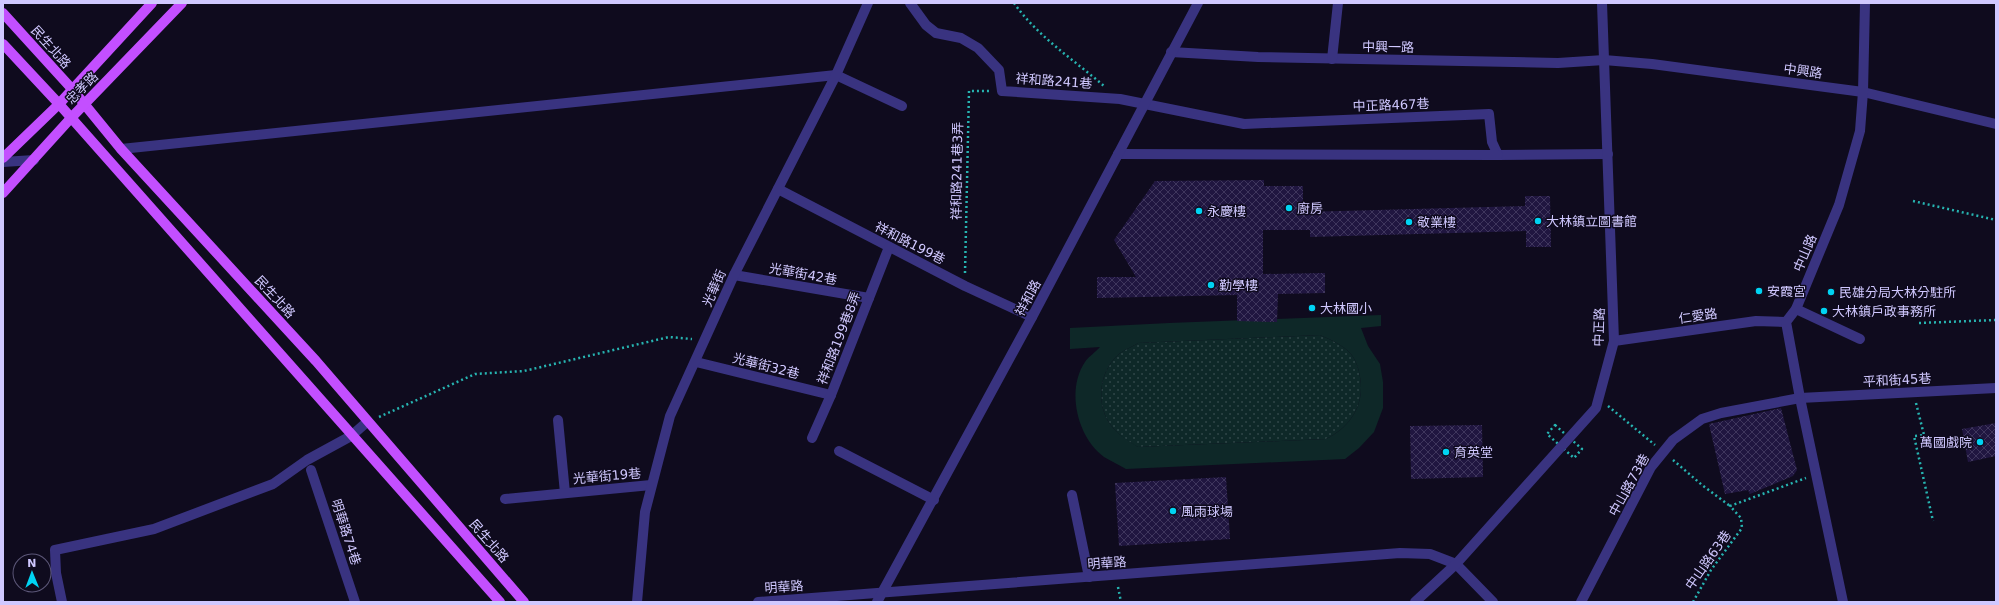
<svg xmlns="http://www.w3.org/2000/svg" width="1999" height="605" viewBox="0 0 1999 605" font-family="'DejaVu Sans','Noto Sans TC',sans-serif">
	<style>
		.grass { fill: url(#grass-dots) }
		.pitch { fill: #0e2828; fill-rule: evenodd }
		.building { fill: url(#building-cross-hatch) }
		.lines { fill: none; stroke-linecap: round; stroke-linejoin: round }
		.path { stroke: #27b4b1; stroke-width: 2.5; stroke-dasharray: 2 3; stroke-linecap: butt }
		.minor { stroke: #393380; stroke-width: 10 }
		.major { stroke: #c34fff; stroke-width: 10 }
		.poi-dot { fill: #00d3f3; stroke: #0f0b1e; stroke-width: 1.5 }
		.labels { text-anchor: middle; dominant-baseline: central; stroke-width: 3; stroke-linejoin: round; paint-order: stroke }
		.street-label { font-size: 13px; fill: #d0c8ff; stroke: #0f0b1e }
		.poi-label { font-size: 13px; fill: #d0c8ff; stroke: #0f0b1e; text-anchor: start }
	</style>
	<defs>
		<pattern id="grass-dots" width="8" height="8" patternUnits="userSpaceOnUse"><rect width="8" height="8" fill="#0e2828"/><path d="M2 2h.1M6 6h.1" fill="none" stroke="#304648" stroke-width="1.8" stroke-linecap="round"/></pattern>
		<pattern id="building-cross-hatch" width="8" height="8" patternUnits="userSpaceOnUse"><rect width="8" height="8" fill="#201640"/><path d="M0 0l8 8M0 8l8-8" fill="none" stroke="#3f365d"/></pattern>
	</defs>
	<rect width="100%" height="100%" fill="#0f0b1e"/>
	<path class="grass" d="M 1320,335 C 1331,340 1343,345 1351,354 C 1356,360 1359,370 1360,377 C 1365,404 1351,427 1326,439 L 1138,447 C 1127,441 1115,433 1108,421 C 1096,400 1100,370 1119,354 C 1124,350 1132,347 1138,343 Z"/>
	<path class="pitch" d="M 1381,315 L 1381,326 L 1361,328 L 1368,346 L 1380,364 L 1383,382 L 1383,408 L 1374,432 L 1359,448 L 1345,459 L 1126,469 C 1119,465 1111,461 1104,457 C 1077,437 1066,390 1085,362 C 1089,356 1096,352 1100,347 L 1070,349 L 1070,328 L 1169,323 ZM 1320,335 C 1331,340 1343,345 1351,354 C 1356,360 1359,370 1360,377 C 1365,404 1351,427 1326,439 L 1138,447 C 1127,440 1115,433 1108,421 C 1096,400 1100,370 1119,354 C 1124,350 1132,347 1138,343 Z"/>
	<g class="building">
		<polygon points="1264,180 1264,186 1303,186 1303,212 1525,206 1525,196 1550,196 1551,247 1526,247 1526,231 1310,237 1310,230 1263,230 1263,274 1325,273 1325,293 1278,294 1277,322 1237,321 1237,295 1097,298 1097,277 1136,277 1114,240 1155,181"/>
		<polygon points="1781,408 1797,470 1793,476 1750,494 1748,490 1725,494 1709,424"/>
		<polygon points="1996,423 1996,456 1968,462 1962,429"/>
		<polygon points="1482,425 1483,477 1411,479 1410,426"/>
		<polygon points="1226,477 1230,539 1119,546 1115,483"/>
	</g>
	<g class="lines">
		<g class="path">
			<path d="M 1014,3 C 1037,36 1074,60 1104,86"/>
			<polyline points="1913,201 1996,220"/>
			<polyline points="965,273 969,91 990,91"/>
			<polyline points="1919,323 1996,320"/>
			<polyline points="1916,403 1924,435 1914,436 1933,521"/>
			<polyline points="1608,406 1655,445"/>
			<polyline points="379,417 475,374 524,371 669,337 692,339"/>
			<polygon points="1555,425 1582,449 1574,458 1547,434"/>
			<polyline points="1673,460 1702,485 1730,506"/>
			<polyline points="1118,587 1121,602"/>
			<polyline points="1693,602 1711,570 1742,528 1741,518 1730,506 1806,478"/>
		</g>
		<g class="minor">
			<polyline points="910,3 926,25 936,33 961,38 978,48 999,70 1002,91 1120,99 1244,124 1489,114 1492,142 1498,155 1608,154"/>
			<polyline points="1171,52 1258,57 1558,63 1604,60 1652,64 1863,92 1996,124"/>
			<polyline points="1332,59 1338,3"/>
			<polyline points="121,149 836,75 902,106"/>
			<polyline points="1118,154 1498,155"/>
			<polyline points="3,162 34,160"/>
			<polyline points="778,189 965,286 1032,317"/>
			<polyline points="734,275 869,298"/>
			<polyline points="1796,309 1860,339"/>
			<polyline points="1614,341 1756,321 1786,322"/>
			<polyline points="696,362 831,395"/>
			<polyline points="558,420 565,493"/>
			<polyline points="812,438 831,395 889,247"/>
			<polyline points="839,451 934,500"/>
			<polyline points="311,470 355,602"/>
			<polyline points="1072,495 1089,577"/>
			<polyline points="505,499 651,485"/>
			<polyline points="62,602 56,573 55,550 154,529 273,484 307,460 351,436 367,422"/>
			<polyline points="637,602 645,512 670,416 734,275 836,75 868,3"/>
			<polyline points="758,602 1400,553 1430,554 1456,564 1493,602"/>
			<polyline points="877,602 1032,317 1198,3"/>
			<polyline points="1415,602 1456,564 1596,408 1614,341 1602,3"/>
			<polyline points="1581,602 1651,467 1673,440 1702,419 1721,413 1800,398 1996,388"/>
			<polyline points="1843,602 1800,398 1786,322 1796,309 1839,205 1860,131 1863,92 1865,3"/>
		</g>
		<g class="major">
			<polyline points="3,13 72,89 121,149 316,361 524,602"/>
			<polyline points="3,44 59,104 500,602"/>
			<polyline points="3,158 59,104 152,3"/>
			<polyline points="3,193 71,118 182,3"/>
		</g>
	</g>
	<g class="poi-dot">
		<circle cx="1289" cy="208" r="4"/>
		<circle cx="1199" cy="211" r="4"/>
		<circle cx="1538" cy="221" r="4"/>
		<circle cx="1409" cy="222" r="4"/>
		<circle cx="1211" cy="285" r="4"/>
		<circle cx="1759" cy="291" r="4"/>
		<circle cx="1831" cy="292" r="4"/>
		<circle cx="1312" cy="308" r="4"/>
		<circle cx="1824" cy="311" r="4"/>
		<circle cx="1980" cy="442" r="4"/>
		<circle cx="1446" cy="452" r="4"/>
		<circle cx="1173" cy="511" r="4"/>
	</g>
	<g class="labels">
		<g class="street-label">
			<text transform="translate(51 47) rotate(48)">民生北路</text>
			<text transform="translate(1388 47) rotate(1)">中興一路</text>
			<text transform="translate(1803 71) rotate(8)">中興路</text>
			<text transform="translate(1054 81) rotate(4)">祥和路241巷</text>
			<text transform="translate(82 88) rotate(-45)">忠孝路</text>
			<text transform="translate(1391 105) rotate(-2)">中正路467巷</text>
			<text transform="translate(957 171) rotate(-89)">祥和路241巷3弄</text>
			<text transform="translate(910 243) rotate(27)">祥和路199巷</text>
			<text transform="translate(1805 253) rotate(-67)">中山路</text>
			<text transform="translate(803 274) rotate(10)">光華街42巷</text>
			<text transform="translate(714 288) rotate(-66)">光華街</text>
			<text transform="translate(275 297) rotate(47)">民生北路</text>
			<text transform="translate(1028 298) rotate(-62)">祥和路</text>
			<text transform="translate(1698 316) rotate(-8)">仁愛路</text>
			<text transform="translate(1599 327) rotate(-88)">中正路</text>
			<text transform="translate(839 338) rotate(-69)">祥和路199巷8弄</text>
			<text transform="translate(766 366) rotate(14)">光華街32巷</text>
			<text transform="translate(1897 380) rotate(-3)">平和街45巷</text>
			<text transform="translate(607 476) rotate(-5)">光華街19巷</text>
			<text transform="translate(1629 485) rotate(-61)">中山路73巷</text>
			<text transform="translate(346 532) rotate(72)">明華路74巷</text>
			<text transform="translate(489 541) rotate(49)">民生北路</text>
			<text transform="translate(1708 560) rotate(-55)">中山路63巷</text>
			<text transform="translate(1107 563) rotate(-4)">明華路</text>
			<text transform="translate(784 587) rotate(-4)">明華路</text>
		</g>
		<g class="poi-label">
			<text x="1297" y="208">廚房</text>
			<text x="1207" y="211">永慶樓</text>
			<text x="1546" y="221">大林鎮立圖書館</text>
			<text x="1417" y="222">敬業樓</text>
			<text x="1219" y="285">勤學樓</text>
			<text x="1767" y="291">安霞宮</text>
			<text x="1839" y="292">民雄分局大林分駐所</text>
			<text x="1320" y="308">大林國小</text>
			<text x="1832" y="311">大林鎮戶政事務所</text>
			<text x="1972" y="442" text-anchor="end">萬國戲院</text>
			<text x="1454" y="452">育英堂</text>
			<text x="1181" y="511">風雨球場</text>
		</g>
	</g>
	<rect width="1999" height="605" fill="none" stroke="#d0c8ff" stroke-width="8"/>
	<g transform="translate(32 573) rotate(359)"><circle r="19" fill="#0f0b1e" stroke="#5c5778"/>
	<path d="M0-3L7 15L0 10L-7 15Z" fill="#00d3f3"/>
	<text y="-6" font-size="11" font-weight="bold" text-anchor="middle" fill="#d0c8ff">N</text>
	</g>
</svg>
